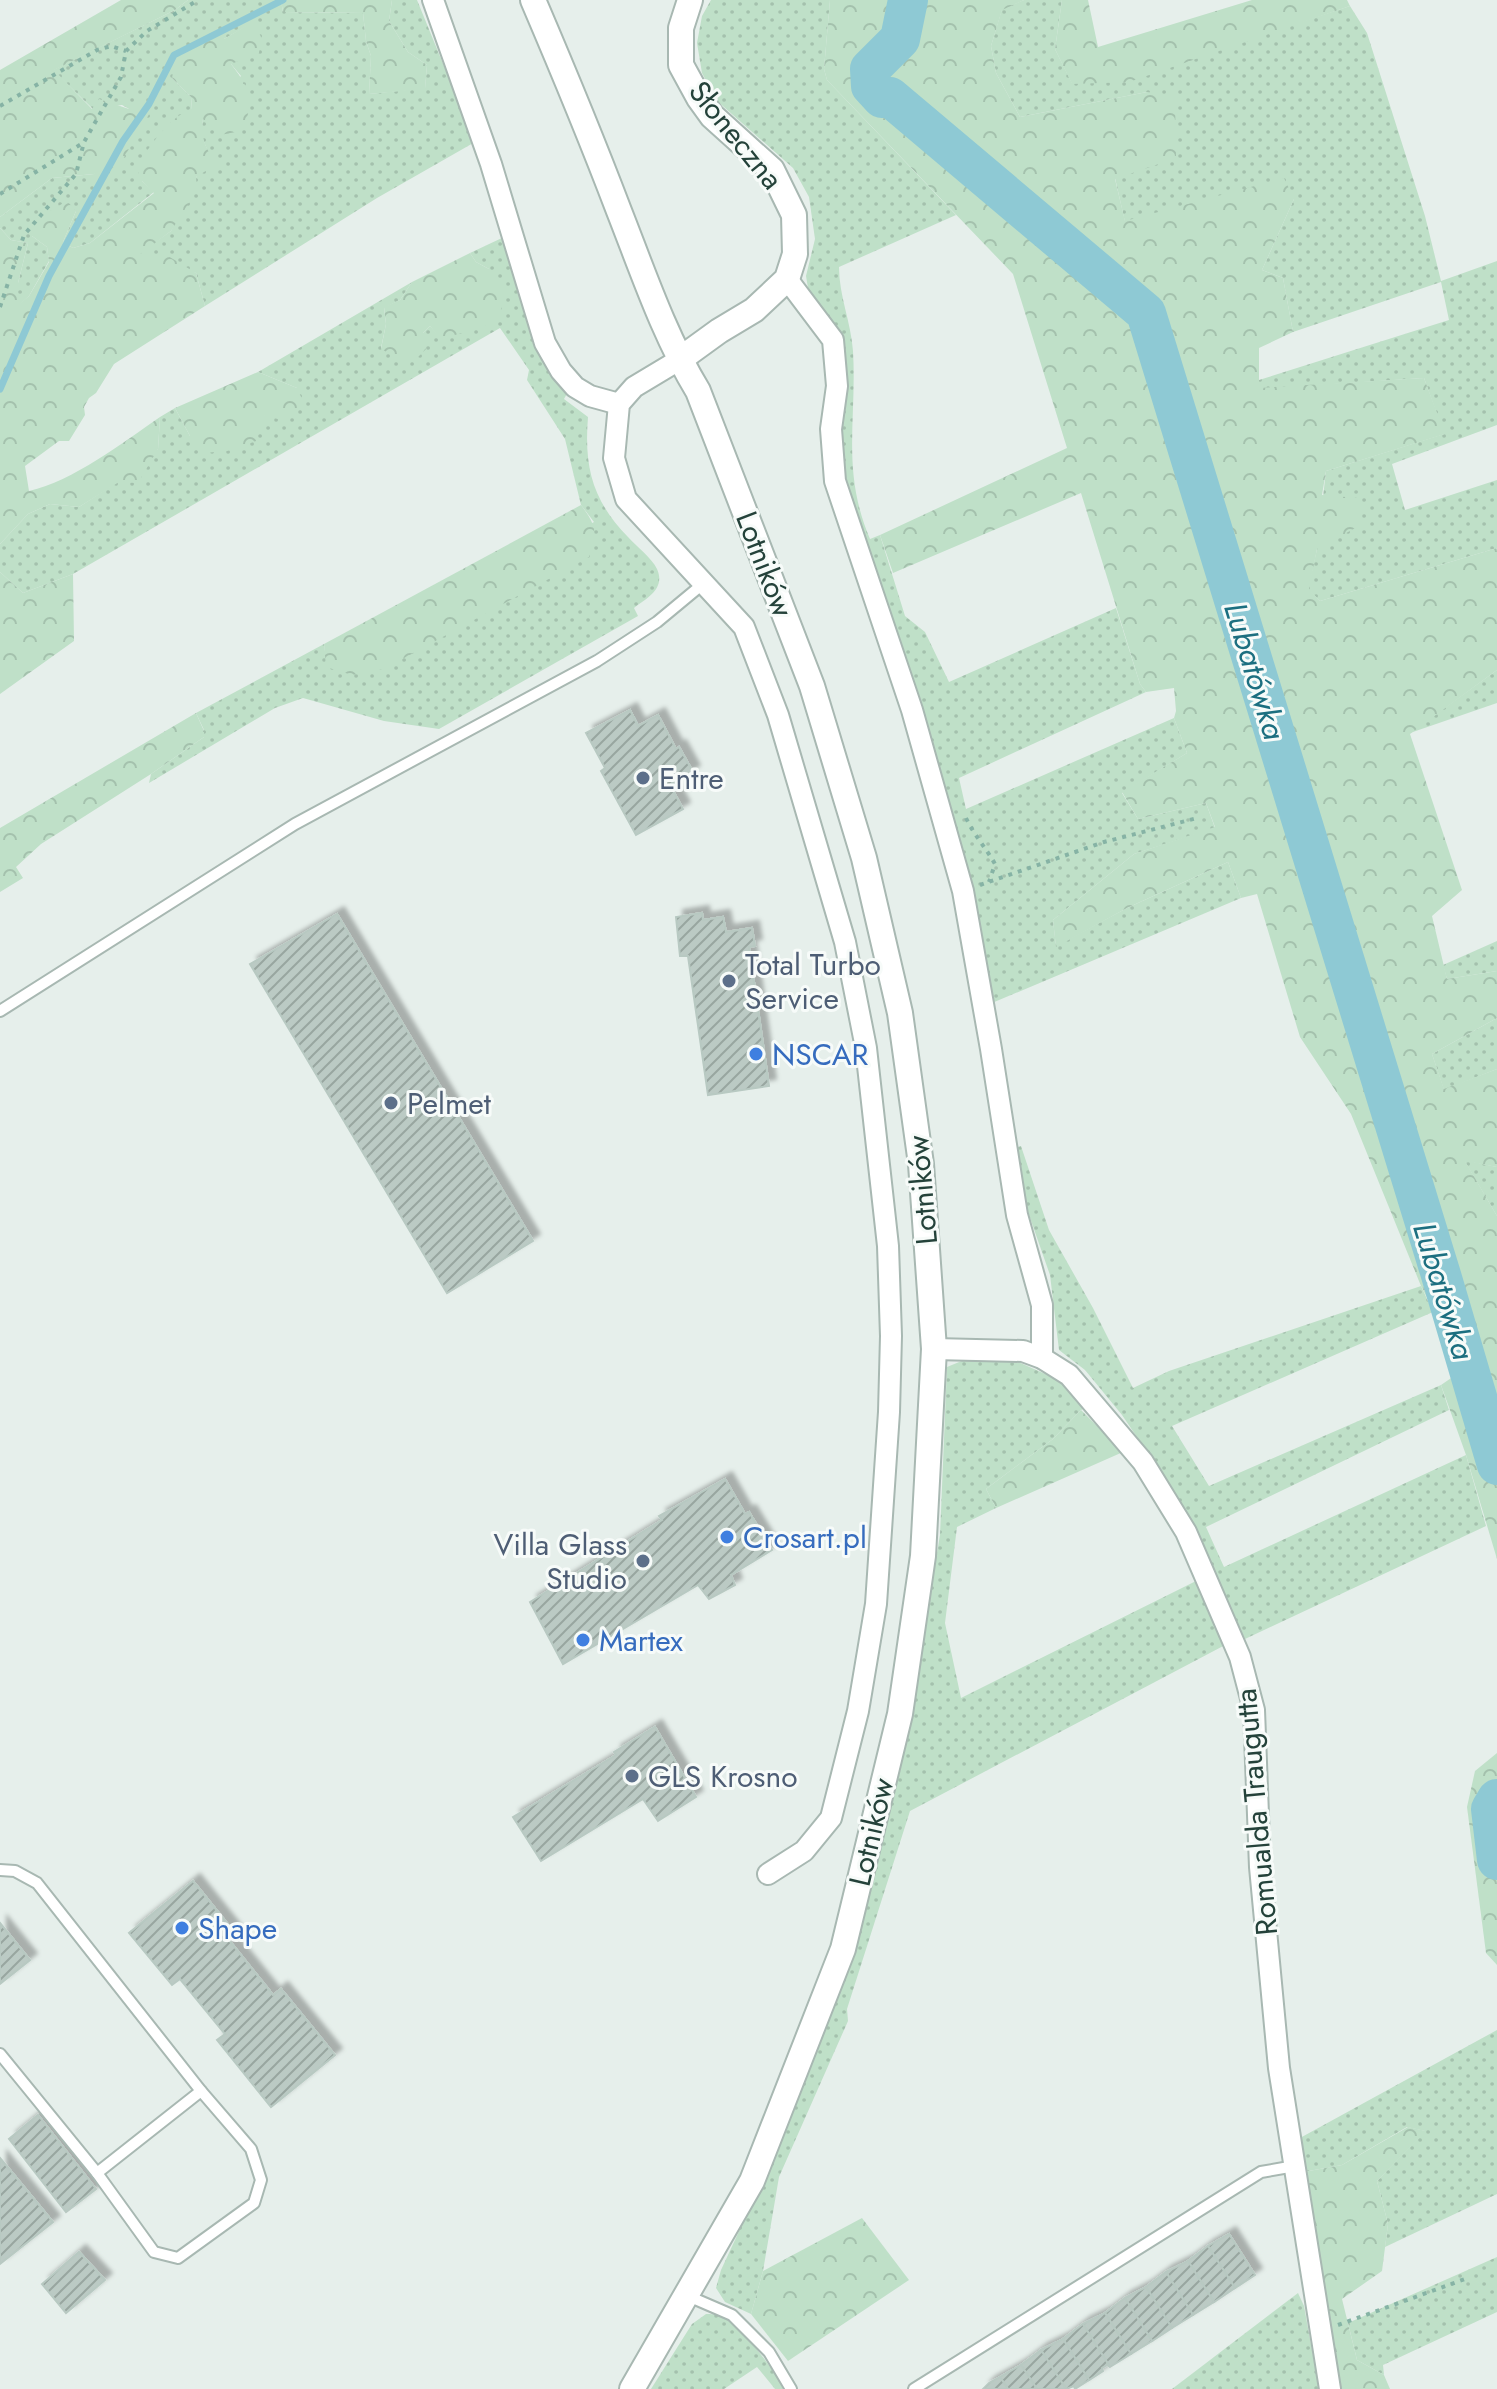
<svg xmlns="http://www.w3.org/2000/svg" width="1497" height="2389" viewBox="0 0 1497 2389" font-family="Jost,sans-serif">
	<style>
		.grass { fill: url(#grass-dots) }
		.forest { fill: url(#forest-crowns) }
		.lines { fill: none; stroke-linecap: round; stroke-linejoin: round }
		.stream { stroke: #8ec9d4; stroke-width: 7 }
		.river { stroke: #8ec9d4; stroke-width: 40 }
		.building { fill: url(#building-hatch); stroke: #b8c9c2; stroke-width: 2; filter: url(#shadow) }
		.service-casing { stroke: #a8b8b2; stroke-width: 14 }
		.minor-casing { stroke: #a8b8b2; stroke-width: 24 }
		.tertiary-casing { stroke: #a8b8b2; stroke-width: 28 }
		.path { stroke: #86b3a5; stroke-width: 4; stroke-dasharray: 4 6; stroke-linecap: butt }
		.service { stroke: #fff; stroke-width: 10 }
		.minor { stroke: #fff; stroke-width: 20 }
		.tertiary { stroke: #fff; stroke-width: 24 }
		.service-dot { fill: #5c6f8a; stroke: #f7fbf9; stroke-width: 3 }
		.shop-dot { fill: #3f7fe0; stroke: #f7fbf9; stroke-width: 3 }
		.labels { text-anchor: middle; dominant-baseline: central; stroke-width: 6; stroke-linejoin: round; paint-order: stroke }
		.street-label { font-size: 30px; fill: #24423a; stroke: #f7fbf9 }
		.service-label { font-size: 30px; fill: #4e5e75; stroke: #f7fbf9; text-anchor: start }
		.shop-label { font-size: 30px; fill: #366cbe; stroke: #f7fbf9; text-anchor: start }
		.water-label { font-size: 32px; font-style: italic; fill: #1c6f80; stroke: #f7fbf9 }
	</style>
	<defs>
		<pattern id="grass-dots" width="8" height="8" patternUnits="userSpaceOnUse" patternTransform="scale(2)"><rect width="8" height="8" fill="#bfe0c8"/><path d="M2 2h.1M6 6h.1" fill="none" stroke="#a4c1ad" stroke-width="1.8" stroke-linecap="round"/></pattern>
		<pattern id="forest-crowns" width="20" height="18" patternUnits="userSpaceOnUse" patternTransform="scale(2)"><rect width="20" height="18" fill="#bfe0c8"/><path d="M2 6a3 3 0 1 1 6 0M12 15a3 3 0 1 1 6 0" fill="none" stroke="#a4c1ad"/></pattern>
		<pattern id="building-hatch" width="6" height="6" patternUnits="userSpaceOnUse" patternTransform="scale(2)"><rect width="6" height="6" fill="#bbcac4"/><path d="M-1 1l2-2M0 6l6-6M5 7l2-2" fill="none" stroke="#98a6a0"/></pattern>
		<filter id="shadow"><feDropShadow dx="7" dy="-7" stdDeviation="2" flood-color="#0004"/></filter>
	</defs>
	<rect width="100%" height="100%" fill="#e6efeb"/>
	<g class="grass">
		<polygon points="188,0 281,0 283,12 363,13 366,41 371,56 369,94 425,88 427,65 408,52 389,21 392,0 417,0 475,142 377,198 205,306 196,273 137,255 171,231 208,152 201,134 203,118 241,76 231,64 254,22 224,39 172,78 191,97 192,110 142,181 154,192 90,243 73,248 63,242 76,211 32,236 47,247 49,261 29,296 18,306 18,283 28,243 11,240 0,228 0,217 52,178 94,174 129,109 122,105 93,109 53,70 175,10"/>
		<path d="M 711,0 L 830,0 L 824,69 L 827,80 L 956,215 L 839,267 C 839,296 851,322 853,351 C 857,420 841,471 870,539 L 880,535 L 905,616 L 925,632 L 949,682 L 1116,608 L 1140,684 L 1146,692 L 959,778 L 966,809 L 1174,718 L 1187,753 L 1122,793 L 1138,819 L 1206,803 L 1215,828 L 1134,854 L 1053,920 L 1056,946 L 1127,908 L 1228,862 L 1241,898 L 992,1003 L 955,834 L 920,700 L 845,488 L 835,332 L 808,288 L 806,276 L 815,239 L 809,197 L 793,168 L 716,100 L 702,73 L 697,43 L 702,16 Z"/>
		<polygon points="1024,0 1062,0 1055,49 1072,83 1262,35 1350,6 1367,33 1425,216 1441,281 1497,261 1497,425 1392,464 1405,510 1497,480 1497,548 1320,601 1308,589 1317,549 1326,471 1444,434 1424,378 1259,389 1259,380 1449,320 1441,282 1293,332 1283,278 1262,270 1294,199 1125,222 1115,178 1147,92 1020,117 996,73 991,46 1002,9"/>
		<path d="M 504,237 L 569,390 L 564,399 L 588,417 C 584,467 592,500 628,537 C 636,546 652,558 657,569 C 666,589 646,599 634,608 L 638,616 L 439,729 L 384,721 L 303,698 L 275,708 L 149,783 L 151,774 L 204,737 L 204,730 L 196,713 L 324,644 L 327,667 L 594,522 L 581,505 L 565,439 L 527,380 L 529,370 L 500,328 L 73,574 L 23,593 L 0,572 L 0,544 L 28,514 L 50,504 L 79,507 L 119,481 L 158,449 L 160,417 L 175,408 L 190,436 L 265,415 L 297,388 L 258,372 L 412,282 L 400,300 L 384,308 L 386,324 L 381,348 L 423,333 L 430,326 L 442,339 L 464,330 L 489,269 L 476,262 L 470,253 Z"/>
		<polygon points="1497,670 1497,703 1410,733"/>
		<polygon points="1497,941 1497,971 1447,979 1443,965"/>
		<polygon points="1497,1018 1497,1069 1444,1090 1432,1054"/>
		<polygon points="1021,1146 1049,1230 1093,1308 1133,1388 1169,1371 1421,1286 1433,1312 1172,1426 1209,1486 1441,1385 1449,1410 1206,1527 1224,1567 1466,1455 1486,1526 1245,1639 1179,1499 1122,1415 1085,1370 1059,1350 1050,1275 1021,1192 1014,1148"/>
		<polygon points="1464,1160 1497,1167 1497,1216"/>
		<polygon points="964,1360 1016,1361 1061,1381 1088,1407 1081,1410 1053,1439 986,1489 996,1508 957,1527 945,1623 961,1698 1196,1581 1227,1644 910,1811 847,2009 848,2021 779,2177 763,2271 751,2314 725,2302 716,2288 721,2270 782,2139 834,2005 869,1898 900,1771 940,1535 947,1367"/>
		<polygon points="1497,2030 1497,2194 1385,2247 1388,2224 1377,2181 1425,2131 1407,2127 1342,2165 1303,2172 1300,2138"/>
		<polygon points="1497,2257 1497,2312 1383,2365 1384,2375 1357,2360 1348,2323"/>
		<polygon points="1298,2293 1304,2306 1319,2389 1172,2389"/>
		<path d="M 706,2314 C 710,2314 715,2314 719,2315 C 739,2322 774,2369 783,2389 L 775,2389 L 757,2367 L 724,2389 L 651,2389 L 692,2324 Z"/>
	</g>
	<g class="forest">
		<polygon points="121,0 188,0 175,10 54,70 92,109 99,99 129,109 140,102 155,104 119,166 94,174 52,178 0,217 0,70"/>
		<polygon points="281,0 392,0 389,21 408,52 427,65 425,89 369,94 371,56 366,41 363,13 283,12"/>
		<polygon points="830,0 1024,0 1002,10 991,46 996,73 1020,117 1147,92 1175,96 1176,158 1115,179 1125,221 1284,178 1294,199 1262,270 1283,278 1293,332 1259,348 1259,388 1424,378 1445,434 1326,471 1322,495 1358,498 1359,526 1317,549 1309,589 1320,601 1497,548 1497,670 1410,734 1462,890 1432,916 1447,979 1497,971 1497,1018 1432,1054 1444,1089 1497,1069 1497,1167 1465,1161 1497,1216 1497,1559 1466,1455 1441,1385 1457,1374 1444,1331 1421,1286 1351,1114 1300,1037 1257,894 1241,898 1228,862 1127,908 1056,947 1053,920 1134,854 1215,827 1206,803 1138,819 1122,792 1187,753 1174,718 1176,711 1174,688 1146,692 1140,684 1081,493 893,573 880,535 1067,448 1013,274 827,80 824,69"/>
		<polygon points="1062,0 1088,0 1098,47 1252,0 1347,0 1350,6 1129,82 1072,84 1055,49"/>
		<path d="M 254,21 L 261,37 L 259,53 L 231,64 C 250,88 256,103 241,131 L 220,135 L 203,119 C 200,138 206,149 217,164 L 196,177 L 197,190 L 171,231 L 139,255 L 168,256 L 196,273 L 205,306 L 114,364 L 96,393 L 89,398 L 84,407 L 85,415 L 69,441 L 59,441 L 25,466 L 29,491 C 73,481 122,443 160,417 L 158,449 L 138,483 L 119,482 L 79,507 L 50,504 L 28,514 L 0,544 L 0,228 L 11,240 L 28,243 L 18,283 L 18,305 L 29,296 L 49,262 L 47,247 L 32,236 L 29,223 L 67,201 L 76,211 L 63,242 L 73,248 L 90,243 L 154,193 L 141,180 L 136,166 C 152,145 167,118 192,109 L 191,97 L 172,78 L 174,67 L 211,29 L 224,39 Z"/>
		<path d="M 470,253 L 476,262 L 489,269 L 504,287 L 502,307 L 496,322 C 477,330 460,332 441,340 L 430,326 L 423,333 L 426,349 L 416,359 L 398,358 L 381,349 L 386,324 L 384,307 L 400,300 L 412,282 Z"/>
		<polygon points="258,372 297,388 302,399 292,416 278,419 265,415 256,441 227,451 204,453 190,436 175,408"/>
		<path d="M 581,505 C 596,525 598,533 589,557 L 384,669 L 352,675 L 326,667 L 324,644 Z"/>
		<polygon points="0,572 23,593 73,574 74,641 0,694"/>
		<polygon points="196,713 204,731 204,737 151,774 41,844 16,867 23,878 0,892 0,828"/>
		<polygon points="1081,1410 1123,1452 996,1508 986,1489 1053,1439"/>
		<polygon points="1497,1753 1497,1965 1486,1953 1467,1807 1475,1771"/>
		<polygon points="1408,2127 1426,2131 1377,2181 1388,2224 1382,2271 1342,2299 1357,2360 1384,2375 1390,2389 1338,2389 1303,2172 1342,2165"/>
		<polygon points="862,2218 909,2280 788,2361 751,2314 763,2271"/>
	</g>
	<g class="lines">
		<polyline class="stream" points="0,389 49,276 123,141 149,104 174,55 283,0"/>
		<g class="river">
			<polyline points="908,0 900,39 870,69 871,86 882,98 890,97 1146,313 1441,1275 1497,1465"/>
			<polyline points="1497,1799 1491,1809 1497,1860"/>
		</g>
	</g>
	<g class="building">
		<polygon points="630,710 638,726 658,715 676,749 679,747 693,772 670,785 683,809 636,835 601,771 605,768 586,733"/>
		<polygon points="702,913 703,920 723,917 726,932 752,928 755,946 749,947 769,1086 708,1095 688,956 680,956 676,917"/>
		<polygon points="337,914 533,1241 447,1293 250,964"/>
		<polygon points="725,1479 745,1514 749,1512 772,1550 731,1575 735,1585 709,1599 698,1585 563,1664 530,1602 662,1520 659,1516"/>
		<polygon points="655,1727 696,1797 658,1821 643,1799 541,1861 513,1817 616,1755 614,1752"/>
		<polygon points="193,1881 235,1933 228,1939 273,1995 281,1989 335,2055 271,2107 217,2040 225,2034 180,1979 172,1985 129,1933"/>
		<polygon points="0,1923 30,1960 0,1984"/>
		<polygon points="38,2115 96,2189 66,2212 9,2139"/>
		<polygon points="0,2158 53,2222 0,2264"/>
		<polygon points="1229,2234 1255,2275 1235,2288 1208,2246"/>
		<polygon points="1208,2246 1235,2288 1214,2302 1188,2261"/>
		<polygon points="79,2252 105,2280 66,2313 42,2284"/>
		<polygon points="1188,2261 1214,2302 1193,2315 1166,2272"/>
		<polygon points="1166,2272 1193,2315 1172,2328 1146,2287"/>
		<polygon points="1146,2287 1172,2328 1152,2341 1125,2298"/>
		<polygon points="1125,2298 1152,2341 1131,2354 1105,2313"/>
		<polygon points="1105,2313 1131,2354 1110,2367 1083,2324"/>
		<polygon points="1083,2324 1110,2367 1107,2365 1102,2368 1103,2371 1089,2380 1063,2339"/>
		<polygon points="1063,2339 1089,2380 1075,2389 1074,2386 1066,2389 1041,2350"/>
		<polygon points="1041,2350 1066,2389 1037,2389 1021,2365"/>
		<polygon points="1021,2365 1037,2389 1008,2389 1000,2377"/>
		<polygon points="1000,2377 1008,2389 983,2389 989,2383"/>
	</g>
	<g class="lines">
		<g class="service-casing">
			<g id="service">
				<polyline points="0,1011 295,824 597,661 657,622 704,583"/>
				<polyline points="0,1870 15,1871 37,1883 201,2091 97,2173 0,2054"/>
				<polyline points="97,2173 154,2252 178,2258 254,2203 261,2180 251,2149 201,2091"/>
				<polyline points="688,2296 732,2315 769,2352 791,2389"/>
				<polyline points="914,2389 1261,2172 1295,2166"/>
			</g>
		</g>
		<g class="minor-casing">
			<g id="minor">
				<polyline points="433,0 491,164 545,343 561,371 575,387 590,396 619,404"/>
				<polyline points="787,279 833,340 837,386 831,429 835,481 912,710 963,891 991,1049 1017,1215 1042,1305 1042,1358"/>
				<polyline points="679,360 634,387 619,404 614,458 626,499 744,627 778,715 845,942 866,1048 888,1246 891,1336 889,1412 876,1604 858,1711 831,1818 804,1851 768,1874"/>
				<polyline points="934,1349 1023,1351 1042,1358 1069,1375 1143,1462 1186,1532 1240,1657 1254,1710 1260,1867 1279,2068 1330,2389"/>
			</g>
		</g>
		<g class="tertiary-casing">
			<g id="tertiary">
				<path d="M 533,0 C 563,70 592,140 619,211 C 643,272 664,335 698,391 L 812,686 L 864,858 L 900,1013 L 921,1164 L 934,1349 L 923,1556 L 900,1714 L 843,1949 L 752,2181 L 632,2389"/>
				<polyline points="679,360 719,331 754,310 787,279 795,254 794,215 772,170 712,116 699,98 681,65 681,28 690,0"/>
			</g>
		</g>
		<g class="path">
			<polyline points="0,106 97,50 111,46 126,51"/>
			<polyline points="0,194 83,143"/>
			<polyline points="0,307 24,235 76,174 84,142 121,77 126,51 147,31 198,0"/>
			<path d="M 966,818 C 974,835 986,848 995,864 L 989,882"/>
			<polyline points="980,885 1104,842 1197,818"/>
			<polyline points="1338,2325 1465,2279"/>
		</g>
		<use href="#service" class="service"/>
		<use href="#minor" class="minor"/>
		<use href="#tertiary" class="tertiary"/>
	</g>
	<g class="service-dot">
		<circle cx="643" cy="778" r="8"/>
		<circle cx="729" cy="981" r="8"/>
		<circle cx="391" cy="1103" r="8"/>
		<circle cx="643" cy="1561" r="8"/>
		<circle cx="632" cy="1776" r="8"/>
	</g>
	<g class="shop-dot">
		<circle cx="756" cy="1054" r="8"/>
		<circle cx="727" cy="1537" r="8"/>
		<circle cx="583" cy="1640" r="8"/>
		<circle cx="182" cy="1928" r="8"/>
	</g>
	<g class="labels">
		<g class="street-label">
			<text transform="translate(736 135) rotate(51)">Słoneczna</text>
			<text transform="translate(765 564) rotate(69)">Lotników</text>
			<text transform="translate(922 1190) rotate(-95)">Lotników</text>
			<text transform="translate(1256 1812) rotate(-95)">Romualda Traugutta</text>
			<text transform="translate(871 1832) rotate(-77)">Lotników</text>
		</g>
		<g class="service-label">
			<text x="659" y="778">Entre</text>
			<text x="745" y="964">Total Turbo<tspan x="745" dy="34">Service</tspan></text>
			<text x="407" y="1103">Pelmet</text>
			<text x="627" y="1544" text-anchor="end">Villa Glass<tspan x="627" dy="34">Studio</tspan></text>
			<text x="648" y="1776">GLS Krosno</text>
		</g>
		<g class="shop-label">
			<text x="772" y="1054">NSCAR</text>
			<text x="743" y="1537">Crosart.pl</text>
			<text x="599" y="1640">Martex</text>
			<text x="198" y="1928">Shape</text>
		</g>
		<g class="water-label">
			<text transform="translate(1255 671) rotate(73)">Lubatówka</text>
			<text transform="translate(1444 1291) rotate(73)">Lubatówka</text>
		</g>
	</g>
</svg>
